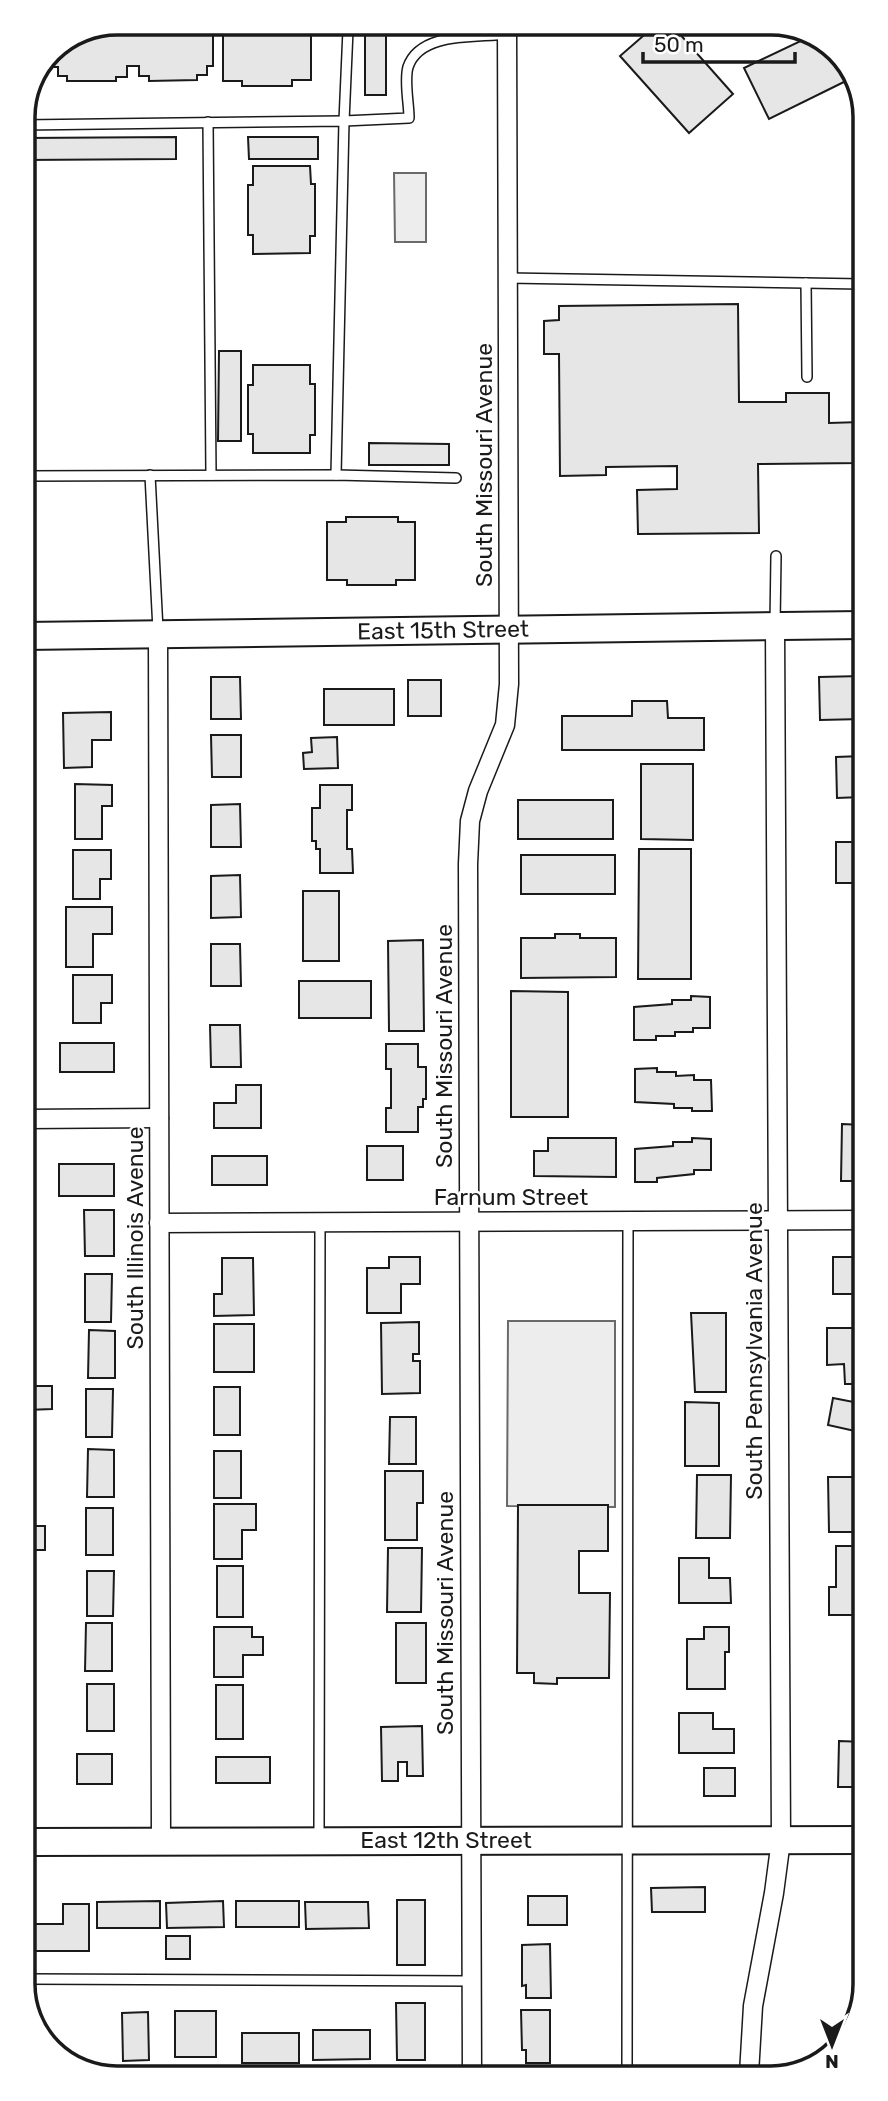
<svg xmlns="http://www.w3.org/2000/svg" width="888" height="2101" viewBox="0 0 888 2101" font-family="Rubik,sans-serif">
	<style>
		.built { fill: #ededed; stroke: #6a6a6a; stroke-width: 2 }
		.building { fill: #e6e6e6; stroke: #1a1a1a; stroke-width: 2 }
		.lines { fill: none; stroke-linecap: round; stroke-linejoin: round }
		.lane-casing { stroke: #1a1a1a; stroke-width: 12 }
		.street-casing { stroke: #1a1a1a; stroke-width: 21 }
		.secondary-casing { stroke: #1a1a1a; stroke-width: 30 }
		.lane { stroke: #fff; stroke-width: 9 }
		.street { stroke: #fff; stroke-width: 18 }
		.secondary { stroke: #fff; stroke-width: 26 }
		.labels { text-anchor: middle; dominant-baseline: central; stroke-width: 5; stroke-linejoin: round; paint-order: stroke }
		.street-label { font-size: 23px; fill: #1a1a1a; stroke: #fff }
		.rim { fill: none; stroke: #1a1a1a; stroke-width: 3.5 }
	</style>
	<rect width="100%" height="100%" fill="#fff"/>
	<g class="built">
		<polygon points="394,173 426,173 426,242 395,242"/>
		<polygon points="508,1321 615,1321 615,1507 507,1506"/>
	</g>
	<g class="building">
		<polygon points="195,23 206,24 206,34 213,34 213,66 207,66 207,75 197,75 197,80 149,81 149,76 139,76 139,66 127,66 127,77 116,77 116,81 67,81 67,76 58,76 58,67 49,67 51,50 115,24 126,24 126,33 139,33 139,24"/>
		<polygon points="223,23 311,24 311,80 292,80 292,86 242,86 242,81 223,81"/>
		<rect x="365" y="23" width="21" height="72"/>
		<polygon points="658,23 670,23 733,94 689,133 620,56"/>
		<polygon points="811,36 829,42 854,77 769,119 744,68"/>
		<polygon points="176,137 176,159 23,160 23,138"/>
		<polygon points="248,137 318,137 318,159 249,159"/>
		<polygon points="253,166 310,166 311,184 315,184 315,236 310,236 310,253 253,254 253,235 248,235 248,185 253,185"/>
		<polygon points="738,304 739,402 786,402 786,393 829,393 829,423 861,422 861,463 758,464 759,533 638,534 637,490 677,489 677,466 606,467 606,475 560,476 559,354 544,354 544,321 559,320 559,306"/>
		<polygon points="219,351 241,351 241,441 218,441"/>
		<polygon points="253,365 310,365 310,384 315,384 315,435 310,435 310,453 253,453 253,434 248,434 248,385 253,385"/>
		<polygon points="369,443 449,444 449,465 369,465"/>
		<polygon points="346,517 398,517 398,522 415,522 415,580 396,580 396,585 347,585 347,580 327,580 327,522 346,522"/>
		<polygon points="862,676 862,719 820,720 819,677"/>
		<polygon points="211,677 240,677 241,719 211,719"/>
		<rect x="408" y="680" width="33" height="36"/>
		<rect x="324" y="689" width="70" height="36"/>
		<polygon points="632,701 667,701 668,718 704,718 704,750 562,750 562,716 632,716"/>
		<polygon points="111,712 111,740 92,740 92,767 64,768 63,713"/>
		<polygon points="211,735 241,735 241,777 212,777"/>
		<polygon points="337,737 338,768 304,769 303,753 312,752 311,738"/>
		<polygon points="862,756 862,797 837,798 836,757"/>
		<polygon points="641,764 693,764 693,840 641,839"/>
		<polygon points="75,784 112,785 112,806 102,806 102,839 75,839"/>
		<polygon points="320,785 352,785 352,810 347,810 347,849 352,849 353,873 320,873 320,849 316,849 316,841 312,841 312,808 320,808"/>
		<rect x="518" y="800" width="95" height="39"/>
		<polygon points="240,804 241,847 211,847 211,805"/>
		<rect x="836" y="842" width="26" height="41"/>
		<polygon points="639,849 691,849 691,979 638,979"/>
		<polygon points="73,850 111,850 111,879 100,879 100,899 73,899"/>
		<rect x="521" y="855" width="94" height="39"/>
		<polygon points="240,875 241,917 211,918 211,876"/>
		<rect x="303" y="891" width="36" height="70"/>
		<polygon points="66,907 112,907 112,934 93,934 93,967 66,967"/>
		<polygon points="555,934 580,934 580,938 616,938 616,977 521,978 521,938 555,938"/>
		<polygon points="423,940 424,1031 389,1031 388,941"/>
		<polygon points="211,944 240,944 241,986 211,986"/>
		<polygon points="73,975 112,975 112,1003 101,1003 101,1023 73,1023"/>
		<rect x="299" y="981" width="72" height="37"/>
		<polygon points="511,991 568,992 568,1117 511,1117"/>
		<polygon points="691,996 710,997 710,1028 693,1028 693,1032 675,1032 675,1036 656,1036 656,1040 634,1040 634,1007 672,1004 672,1000 691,1000"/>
		<polygon points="210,1025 240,1025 241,1067 211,1067"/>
		<polygon points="859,1040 863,1040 863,1106 860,1106"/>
		<rect x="60" y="1043" width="54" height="29"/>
		<polygon points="386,1044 418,1044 418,1067 426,1067 426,1099 423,1099 423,1107 418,1107 418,1132 386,1132 386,1108 391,1108 391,1069 386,1069"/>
		<polygon points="657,1068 657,1072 676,1072 676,1076 694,1075 694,1080 711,1080 712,1111 692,1111 692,1108 674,1108 674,1104 635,1102 635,1069"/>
		<polygon points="236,1085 261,1085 261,1128 214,1128 214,1103 236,1103"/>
		<polygon points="842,1124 863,1125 863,1181 841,1181"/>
		<polygon points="548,1138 616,1138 616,1177 534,1176 534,1151 548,1151"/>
		<polygon points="692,1138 711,1139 711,1170 694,1170 694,1174 657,1178 657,1182 635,1182 635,1149 673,1146 673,1142 692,1142"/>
		<rect x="367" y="1146" width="36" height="34"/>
		<rect x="212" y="1156" width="55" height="29"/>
		<rect x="59" y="1164" width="55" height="32"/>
		<polygon points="84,1210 114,1210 114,1256 85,1256"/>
		<polygon points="389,1257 420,1257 420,1284 401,1284 401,1313 367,1313 367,1268 389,1268"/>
		<polygon points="833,1257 861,1257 864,1316 855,1316 855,1294 833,1294"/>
		<polygon points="222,1258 253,1258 254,1315 214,1316 214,1294 222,1294"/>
		<polygon points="85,1274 112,1274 111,1322 85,1322"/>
		<polygon points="691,1313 726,1313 726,1392 695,1392"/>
		<polygon points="419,1322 419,1354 413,1354 413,1361 420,1361 420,1393 382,1394 381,1323"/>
		<rect x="214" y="1324" width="40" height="48"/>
		<polygon points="827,1328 864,1328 864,1384 845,1384 844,1364 827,1365"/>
		<polygon points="89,1330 115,1331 115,1378 88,1378"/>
		<polygon points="27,1386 52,1386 52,1409 27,1410"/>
		<rect x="214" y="1387" width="26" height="48"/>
		<polygon points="86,1389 113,1389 112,1437 86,1437"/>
		<polygon points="833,1398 864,1404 864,1457 859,1456 864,1433 828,1425"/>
		<polygon points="685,1402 719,1403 719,1466 685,1466"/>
		<polygon points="390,1417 416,1417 416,1464 389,1464"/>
		<polygon points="88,1449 114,1450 114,1497 87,1497"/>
		<rect x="214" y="1451" width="27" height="47"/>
		<polygon points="385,1471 423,1471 423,1503 417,1503 417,1540 385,1540"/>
		<polygon points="697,1475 731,1475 730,1538 696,1538"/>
		<polygon points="828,1477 864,1477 864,1506 855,1506 856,1532 829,1532"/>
		<polygon points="214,1504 256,1504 256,1530 242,1530 242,1559 214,1559"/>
		<polygon points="518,1505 608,1505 608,1551 579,1551 579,1593 610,1593 609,1678 557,1678 557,1684 534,1683 534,1673 517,1673"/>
		<rect x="86" y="1508" width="27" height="47"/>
		<rect x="26" y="1526" width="19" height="24"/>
		<polygon points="836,1546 864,1546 864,1615 829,1615 829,1587 836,1587"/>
		<polygon points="388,1548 422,1548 421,1612 387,1612"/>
		<polygon points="679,1558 709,1558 709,1578 730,1578 731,1603 679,1603"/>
		<rect x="217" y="1566" width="26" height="51"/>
		<polygon points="87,1571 114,1571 113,1616 87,1616"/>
		<polygon points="86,1623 112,1623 112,1671 85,1671"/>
		<rect x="396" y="1623" width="30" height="60"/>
		<polygon points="214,1627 252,1627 252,1637 263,1637 263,1655 243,1655 243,1677 214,1677"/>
		<polygon points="704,1627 729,1627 729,1652 725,1652 725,1689 687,1689 687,1639 704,1639"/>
		<rect x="87" y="1684" width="27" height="47"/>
		<rect x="216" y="1685" width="27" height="54"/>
		<polygon points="679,1713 713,1713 713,1729 734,1729 734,1753 679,1753"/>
		<polygon points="422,1726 423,1776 407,1776 407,1762 398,1762 398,1781 382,1781 381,1727"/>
		<polygon points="839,1741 865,1742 865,1787 838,1787"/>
		<rect x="77" y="1754" width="35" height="30"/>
		<rect x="216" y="1757" width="54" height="26"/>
		<rect x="704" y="1768" width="31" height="28"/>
		<polygon points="705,1887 705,1912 652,1912 651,1888"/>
		<rect x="528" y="1896" width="39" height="29"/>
		<rect x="397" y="1900" width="28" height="65"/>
		<polygon points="160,1901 160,1928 97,1928 97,1902"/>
		<polygon points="223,1901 224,1927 167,1928 166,1903"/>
		<rect x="236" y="1901" width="63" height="26"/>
		<polygon points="305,1902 368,1902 369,1928 306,1929"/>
		<polygon points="63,1904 89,1904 89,1951 32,1951 31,1924 63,1924"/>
		<rect x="166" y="1936" width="24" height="23"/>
		<polygon points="550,1944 551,1998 526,1998 526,1985 522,1986 522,1945"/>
		<polygon points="396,2003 425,2003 425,2060 397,2060"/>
		<polygon points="521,2010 550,2010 550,2063 526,2063 526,2050 522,2050"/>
		<rect x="175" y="2011" width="41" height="46"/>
		<polygon points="148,2012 149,2060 123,2061 122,2013"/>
		<polygon points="313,2030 370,2030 370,2059 313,2060"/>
		<rect x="242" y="2033" width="57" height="30"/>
		<rect x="521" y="2070" width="28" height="5"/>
	</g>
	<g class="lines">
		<g class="lane-casing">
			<g id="lane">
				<path d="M 348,30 L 344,121 L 409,118 C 409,103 404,81 408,67 C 420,31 477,38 507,34"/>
				<polyline points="208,122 211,475"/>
				<polyline points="23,125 344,121 336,475"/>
				<polyline points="507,278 861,284"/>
				<polyline points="806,283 807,377"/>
				<polyline points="150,475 158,630"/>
				<polyline points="24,476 336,475 456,478"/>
				<polyline points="775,624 776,556"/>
				<polyline points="319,1839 320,1223"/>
				<polyline points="28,1979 473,1981"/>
				<polyline points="627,2075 628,1221"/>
			</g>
		</g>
		<g class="street-casing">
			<g id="street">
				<polyline points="158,634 161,1841"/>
				<polyline points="25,1119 159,1118"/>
				<polyline points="159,1223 863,1220"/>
				<polyline points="749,2074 753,2006 774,1893 781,1840 775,626"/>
				<polyline points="472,2076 468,864 470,821 478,791 505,725 509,684 507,23"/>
			</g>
		</g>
		<g class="secondary-casing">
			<g id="secondary">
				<polyline points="24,636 862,625"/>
				<polyline points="27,1842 865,1840"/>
			</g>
		</g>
		<use href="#lane" class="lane"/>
		<use href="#street" class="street"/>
		<use href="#secondary" class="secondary"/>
	</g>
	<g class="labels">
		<g class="street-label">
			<text transform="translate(484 465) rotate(-90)">South Missouri Avenue</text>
			<text transform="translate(443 630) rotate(-1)">East 15th Street</text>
			<text transform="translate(444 1046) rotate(-90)">South Missouri Avenue</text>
			<text x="511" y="1197">Farnum Street</text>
			<text transform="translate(135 1238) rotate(-90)">South Illinois Avenue</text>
			<text transform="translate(754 1351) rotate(-90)">South Pennsylvania Avenue</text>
			<text transform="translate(445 1613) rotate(-90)">South Missouri Avenue</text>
			<text x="446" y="1840">East 12th Street</text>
		</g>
	</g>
	<path d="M0 0H888V2101H0ZM117 35H771A82 82 0 0 1 853 117V1984A82 82 0 0 1 771 2066H117A82 82 0 0 1 35 1984V117A82 82 0 0 1 117 35Z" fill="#fff" fill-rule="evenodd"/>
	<path class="rim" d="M117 35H771A82 82 0 0 1 853 117V1984A82 82 0 0 1 771 2066H117A82 82 0 0 1 35 1984V117A82 82 0 0 1 117 35Z"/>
	<g transform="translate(832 2045) rotate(180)" stroke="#ffffff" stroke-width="5" paint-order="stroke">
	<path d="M0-5L12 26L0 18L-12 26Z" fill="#1a1a1a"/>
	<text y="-10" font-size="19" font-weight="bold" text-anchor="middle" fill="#1a1a1a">N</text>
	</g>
	<path d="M643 52v10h152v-10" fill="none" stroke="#1a1a1a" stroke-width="3.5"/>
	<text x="654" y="52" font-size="21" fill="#1a1a1a" stroke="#ffffff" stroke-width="5" paint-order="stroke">50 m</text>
</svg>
